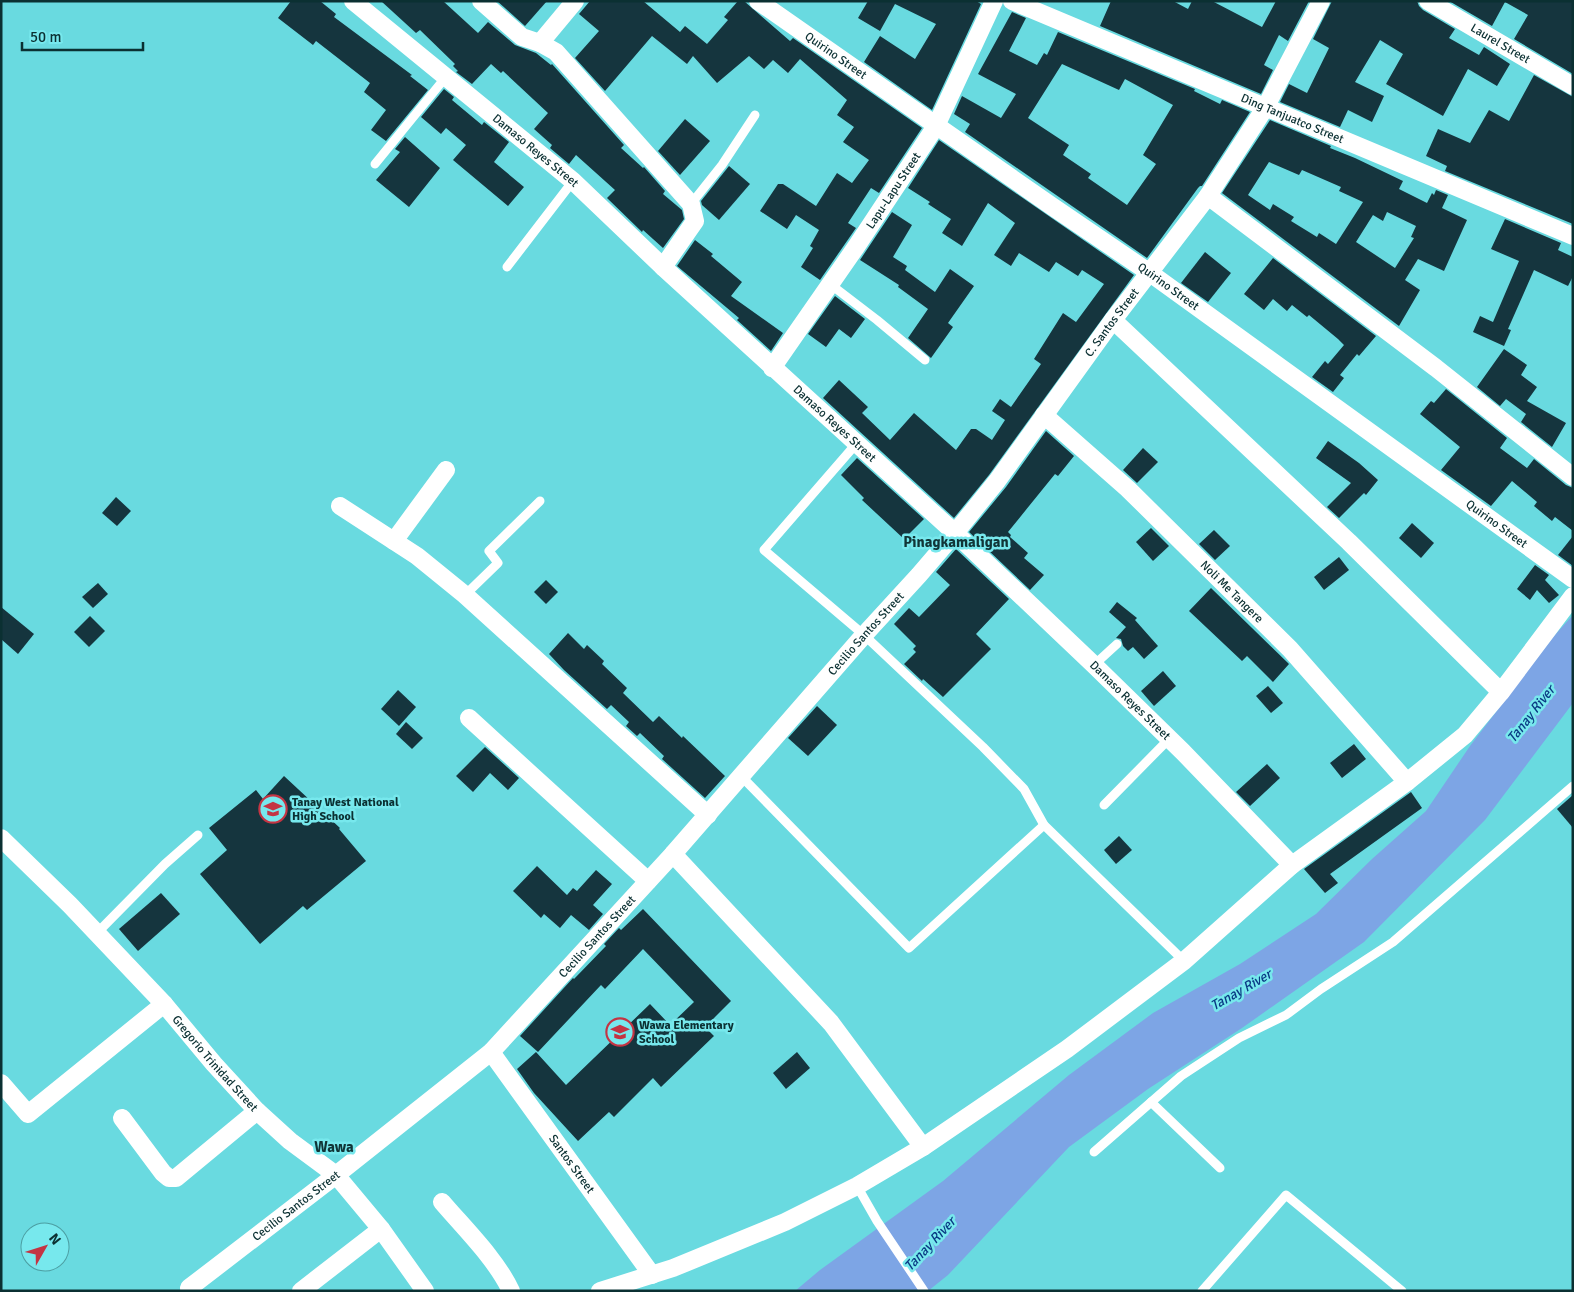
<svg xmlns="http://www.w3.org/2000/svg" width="1574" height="1292" viewBox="0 0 1574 1292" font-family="Signika,sans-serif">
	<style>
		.water { fill: #7da5e5 }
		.building { fill: #15353e; fill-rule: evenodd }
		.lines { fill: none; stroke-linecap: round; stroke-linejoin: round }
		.lane { stroke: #fff; stroke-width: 9 }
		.street { stroke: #fff; stroke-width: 18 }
		.labels { text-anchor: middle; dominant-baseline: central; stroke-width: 5; stroke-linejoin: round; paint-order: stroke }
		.street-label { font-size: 12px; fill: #0b3032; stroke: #77e8ed }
		.poi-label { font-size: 12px; font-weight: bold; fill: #0b3032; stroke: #77e8ed; text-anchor: start }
		.water-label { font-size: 14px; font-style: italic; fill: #0a3a84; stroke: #77e8ed }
		.quarter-label { font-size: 15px; font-weight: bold; fill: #113537; stroke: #77e8ed }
	</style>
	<rect width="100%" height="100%" fill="#69dae0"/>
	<polygon class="water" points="1573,615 1573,703 1485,820 1364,942 1242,1028 1148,1089 1069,1147 948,1275 928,1291 795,1291 820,1270 943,1181 1069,1075 1153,1013 1240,964 1316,914 1372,859 1426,811 1470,746 1554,636"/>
	<g class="building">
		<polygon points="291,1 320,1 336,14 334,17 412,75 410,76 428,90 386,141 371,130 386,110 364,92 370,83 316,41 313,45 278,18"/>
		<polygon points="381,1 443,1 478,33 488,22 515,45 536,53 551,65 552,64 624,145 621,148 643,168 644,167 665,191 663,194 682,210 684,219 663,248 643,230 642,232 607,198 615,190 576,155 569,164 550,148 552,145 534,129 548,113 503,71 501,73 491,64 472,84 456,72 458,71 453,66 455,64 420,30 416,33"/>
		<polygon points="497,1 547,1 525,26"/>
		<polygon points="590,1 643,1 680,32 685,26 707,44 728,20 724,17 738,1 744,1 790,41 793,38 922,128 879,193 871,188 848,223 856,228 820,280 801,267 813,248 810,246 819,230 796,215 787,229 760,211 778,184 783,184 816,206 837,173 852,183 869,160 843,142 854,127 837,115 847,100 800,59 788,73 773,60 764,69 749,56 717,83 693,56 687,64 652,36 605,91 575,58 599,31 579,14"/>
		<polygon points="868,1 976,1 981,4 932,110 864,62 880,36 915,59 936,24 895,4 880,31 858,18"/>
		<polygon points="1111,1 1173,1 1188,9 1192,1 1212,1 1262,27 1276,1 1309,1 1288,41 1279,35 1264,65 1273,70 1261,94 1100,26"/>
		<polygon points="1332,1 1417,1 1419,6 1423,10 1455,29 1449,38 1479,55 1484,47 1510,64 1497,86 1468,69 1443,116 1386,84 1403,54 1380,40 1355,82 1384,96 1372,122 1348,110 1340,127 1280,102 1289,84 1307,93 1329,48 1313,39"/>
		<polygon points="1449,1 1573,1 1573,74 1514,39 1528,15 1505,2 1492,26"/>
		<path d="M 1012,12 L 1026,18 L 1009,51 L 1037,65 L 1044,53 L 1047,55 L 1058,32 L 1195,89 L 1194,91 L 1220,104 L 1222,100 L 1250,112 L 1202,186 L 1200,186 L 1198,188 L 1147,258 L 965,132 L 970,124 L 954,114 L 962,96 L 1001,118 L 1016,94 L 978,74 ZM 1062,64 L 1119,90 L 1125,79 L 1173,105 L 1143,155 L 1156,164 L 1127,205 L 1088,178 L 1091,174 L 1063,155 L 1069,145 L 1028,118 Z"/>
		<polygon points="1534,75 1573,97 1573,224 1445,171 1447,166 1426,156 1438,129 1470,143 1489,110 1509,121"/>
		<polygon points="444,89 454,97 452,100 482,125 484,122 509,142 494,162 524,187 508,206 453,160 466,145 446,128 441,134 421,117"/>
		<polygon points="685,119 710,141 680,175 658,151"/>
		<path d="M 1270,120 L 1331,146 L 1330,148 L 1355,158 L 1403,181 L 1399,189 L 1427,203 L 1432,193 L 1434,195 L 1436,190 L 1448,195 L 1442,208 L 1467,220 L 1444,271 L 1418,259 L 1405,280 L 1420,290 L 1399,326 L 1222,193 ZM 1269,162 L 1299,175 L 1302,170 L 1341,187 L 1339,191 L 1363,202 L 1336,244 L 1319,233 L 1317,237 L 1291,221 L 1294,217 L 1273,204 L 1270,210 L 1248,195 ZM 1387,212 L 1416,226 L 1411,237 L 1414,238 L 1395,268 L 1356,242 L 1373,215 L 1383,221 Z"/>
		<polygon points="405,137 440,168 409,207 376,180 400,152 395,149"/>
		<polygon points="939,140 1134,275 989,475 954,518 823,398 839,380 868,407 862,413 890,440 914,413 956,450 971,429 976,429 992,440 1005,420 992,411 1000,399 1011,407 1041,364 1034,359 1063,313 1076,322 1104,284 1082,270 1078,276 1056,262 1049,272 1019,253 1011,266 994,255 1015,223 988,203 962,246 942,233 951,219 928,204 930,202 908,188"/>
		<polygon points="729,166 750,184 719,220 702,205 701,201"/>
		<polygon points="892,212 912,225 893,257 907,266 905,270 935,292 950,269 974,286 948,323 953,327 931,358 908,338 928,309 898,287 899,285 860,260"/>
		<polygon points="1505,219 1561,243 1558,250 1573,257 1573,276 1568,286 1534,270 1508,329 1511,330 1504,346 1473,332 1480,316 1493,322 1519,261 1491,249"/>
		<polygon points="695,240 713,254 711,256 742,282 731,296 783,333 771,351 737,320 739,318 677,266"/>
		<polygon points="1205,252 1231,273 1208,302 1181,283"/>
		<polygon points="1273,258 1376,336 1359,356 1357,354 1340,375 1344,378 1333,392 1312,377 1325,361 1328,364 1344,345 1338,339 1309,315 1307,317 1292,305 1287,311 1273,299 1264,310 1244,294"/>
		<polygon points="835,296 865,319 851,338 839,329 826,347 808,334"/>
		<polygon points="1504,349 1527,365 1521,375 1537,387 1527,401 1566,423 1552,447 1521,422 1526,414 1506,399 1500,406 1477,387"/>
		<polygon points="1446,389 1507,438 1500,448 1527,468 1534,459 1566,485 1573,488 1573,531 1555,517 1552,521 1534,506 1537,502 1512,481 1491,506 1441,470 1460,447 1420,414 1431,401 1434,403"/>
		<polygon points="1046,431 1074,456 1058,476 1055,474 1008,532 1011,535 1010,537 1028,553 1024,558 1044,575 1030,590 969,532 1006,487"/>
		<polygon points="1328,441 1359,463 1378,480 1366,495 1364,493 1339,518 1327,507 1351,483 1316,458"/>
		<polygon points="1143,448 1158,462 1137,483 1123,470"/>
		<polygon points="857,458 924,519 904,539 862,500 864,498 841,475"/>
		<polygon points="116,497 131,511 117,526 102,513"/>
		<polygon points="1412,523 1434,543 1421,558 1399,538"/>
		<polygon points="1151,528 1169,546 1153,561 1136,542"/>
		<polygon points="1214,530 1230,546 1215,560 1199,544"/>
		<polygon points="1573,536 1573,566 1558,555"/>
		<polygon points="956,549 1009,599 976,634 991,649 943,697 923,679 922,681 904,664 916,652 913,649 916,646 894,624 909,608 919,617 950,585 936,572"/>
		<polygon points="1339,557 1349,570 1324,590 1314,577"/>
		<polygon points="1535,565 1549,575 1545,580 1559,595 1549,603 1537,590 1530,600 1517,589"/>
		<polygon points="546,580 558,592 546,604 534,592"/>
		<polygon points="98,583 108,594 93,608 82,597"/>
		<polygon points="1211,588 1289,664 1273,682 1247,656 1242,661 1189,611"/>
		<polygon points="1117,602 1137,618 1135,620 1158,646 1144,659 1133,647 1128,651 1123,646 1121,639 1116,638 1126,627 1109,612"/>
		<polygon points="1,607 34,634 18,654 1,639"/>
		<polygon points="90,616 105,631 89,647 74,632"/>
		<polygon points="568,633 584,649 587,645 604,661 602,664 627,688 623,693 653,722 659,716 682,738 683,736 725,776 705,798 662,759 664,756 640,733 637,736 626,726 629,722 611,705 607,709 564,670 549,654"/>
		<polygon points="1163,671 1176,686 1154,706 1141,691"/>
		<polygon points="1268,686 1283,703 1271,713 1256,696"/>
		<polygon points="398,690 416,707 399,726 381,709"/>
		<polygon points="817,706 837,725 808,756 788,738"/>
		<polygon points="406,722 423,738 412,749 396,734"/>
		<polygon points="1354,744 1366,759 1342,778 1330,763"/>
		<polygon points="485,747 519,778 508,790 490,773 473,792 456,776"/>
		<polygon points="1267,764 1280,778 1250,806 1236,792"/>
		<polygon points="284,776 340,828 339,829 366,861 307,910 303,906 260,944 200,874 227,850 209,828 256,790 263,799"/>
		<polygon points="1411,792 1422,808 1330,874 1338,883 1325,893 1304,869"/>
		<polygon points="1573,795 1573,828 1557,809"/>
		<polygon points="1119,836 1132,850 1116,864 1104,850"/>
		<polygon points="537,866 567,895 573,888 577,891 596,870 612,884 593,905 603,914 589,930 571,915 560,928 544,914 541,918 513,891"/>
		<polygon points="161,893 180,914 138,951 119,929"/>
		<polygon points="643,909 731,1001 705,1027 714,1036 661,1087 653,1078 614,1117 609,1112 578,1141 534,1093 517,1069 536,1052 566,1085 650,1004 670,1025 694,1002 643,949 605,989 601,985 538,1052 520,1036 573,978 574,979 606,946 604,944 619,928 621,930"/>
		<polygon points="797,1052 810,1068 786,1089 773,1073"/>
	</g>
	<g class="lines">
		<g class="lane">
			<polyline points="375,164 445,78"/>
			<polyline points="691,204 722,165 755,115"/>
			<polyline points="507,267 573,181"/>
			<polyline points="830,284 877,320 925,360"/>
			<polyline points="856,444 764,550 864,635 983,747 1024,789 1044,825 1184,961"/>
			<polyline points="465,595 498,563 489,551 540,501"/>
			<polyline points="1094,665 1117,644"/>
			<polyline points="741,776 909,948 1044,825"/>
			<polyline points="1104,805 1169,739"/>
			<polyline points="97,933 165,864 198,835"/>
			<polyline points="1151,1102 1220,1168"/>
			<polyline points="1094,1152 1181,1076 1239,1038 1286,1015 1321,989 1393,942 1573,786"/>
			<polyline points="857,1186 877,1221 924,1291"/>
			<polyline points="1202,1291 1286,1195 1402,1291"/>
		</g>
		<g class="street">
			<path id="s1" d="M 353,1 L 573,181 L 663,267 L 955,533 L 1094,665 L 1183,752 L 1292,865"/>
			<polyline points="481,1 522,37 540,43 556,52 691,204 695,221 663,267"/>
			<path id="s2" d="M 758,1 L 1053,207 L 1150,273 L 1573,579"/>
			<path id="s3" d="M 1012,1 L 1573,236"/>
			<path id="s4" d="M 1428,1 L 1573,86"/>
			<polyline points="540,43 575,1"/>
			<polyline points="1208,196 1436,368 1573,477"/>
			<polyline points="1113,320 1349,542 1501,692"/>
			<path id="s5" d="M 772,368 L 856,247 L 936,126 L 994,1"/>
			<path id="s6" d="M 1044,415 L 1128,489 L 1290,649 L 1407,782"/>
			<polyline points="340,506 417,556 465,595 708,815"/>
			<polyline points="394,541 446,470"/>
			<polyline points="469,718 648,881"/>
			<path id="s7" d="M 1,838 L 70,905 L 164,1004 L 214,1064 L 257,1111 L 290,1141 L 336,1175 L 381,1229 L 425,1291"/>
			<polyline points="673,854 831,1023 923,1147"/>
			<path id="s8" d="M 491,1052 L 652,1275"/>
			<polyline points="1,1083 28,1114 164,1004"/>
			<polyline points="122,1118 163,1173 169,1178 176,1178 257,1111"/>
			<path d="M 442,1202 C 465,1229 496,1259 511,1291"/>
			<path id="s9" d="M 189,1288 L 336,1175 L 491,1052 L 673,854 L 864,635 L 919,575 L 955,533 L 997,481 L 1113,320 L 1208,196 L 1265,108 L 1321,1"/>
			<polyline points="301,1291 381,1229"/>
			<polyline points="600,1291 673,1268 785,1222 857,1186 923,1147 1067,1049 1184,961 1292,865 1407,782 1465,735 1501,692 1573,596"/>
		</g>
	</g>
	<defs>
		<g id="school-ring" transform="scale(1.4375)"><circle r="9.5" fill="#77e8ed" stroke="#c43443" stroke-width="1.5"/><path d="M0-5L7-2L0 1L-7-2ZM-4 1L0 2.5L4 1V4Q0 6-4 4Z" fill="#c43443"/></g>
	</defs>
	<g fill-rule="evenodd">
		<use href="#school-ring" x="273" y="809"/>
		<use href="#school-ring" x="620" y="1032"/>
	</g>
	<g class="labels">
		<g class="street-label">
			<text stroke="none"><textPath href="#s4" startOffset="84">Laurel Street</textPath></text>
			<text stroke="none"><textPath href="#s2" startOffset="95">Quirino Street</textPath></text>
			<text stroke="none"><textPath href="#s3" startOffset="304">Ding Tanjuatco Street</textPath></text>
			<text stroke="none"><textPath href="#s1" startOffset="236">Damaso Reyes Street</textPath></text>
			<text stroke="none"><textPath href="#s5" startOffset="215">Lapu-Lapu Street</textPath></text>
			<text stroke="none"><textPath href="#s2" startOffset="500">Quirino Street</textPath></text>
			<text stroke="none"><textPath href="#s9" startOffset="1342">C. Santos Street</textPath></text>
			<text stroke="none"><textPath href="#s1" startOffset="641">Damaso Reyes Street</textPath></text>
			<text stroke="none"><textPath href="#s2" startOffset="905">Quirino Street</textPath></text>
			<text stroke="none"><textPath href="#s6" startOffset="258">Noli Me Tangere</textPath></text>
			<text stroke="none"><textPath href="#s9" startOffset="945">Cecilio Santos Street</textPath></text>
			<text stroke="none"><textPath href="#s1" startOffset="1046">Damaso Reyes Street</textPath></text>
			<text stroke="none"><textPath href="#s9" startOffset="540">Cecilio Santos Street</textPath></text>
			<text stroke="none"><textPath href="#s7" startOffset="311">Gregorio Trinidad Street</textPath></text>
			<text stroke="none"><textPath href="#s8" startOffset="138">Santos Street</textPath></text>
			<text stroke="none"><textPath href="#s9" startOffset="135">Cecilio Santos Street</textPath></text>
		</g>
		<g class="poi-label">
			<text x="292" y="802">Tanay West National<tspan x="292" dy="14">High School</tspan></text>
			<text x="639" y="1025">Wawa Elementary<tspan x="639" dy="14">School</tspan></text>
		</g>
		<g class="water-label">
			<text transform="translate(1531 714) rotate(-52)">Tanay River</text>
			<text transform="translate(1241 990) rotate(-30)">Tanay River</text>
			<text transform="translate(930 1244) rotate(-47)">Tanay River</text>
		</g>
		<g class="quarter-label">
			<text x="956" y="542">Pinagkamaligan</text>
			<text x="334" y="1147">Wawa</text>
		</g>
	</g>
	<rect width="1574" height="1292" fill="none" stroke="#0b3032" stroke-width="5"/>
	<g transform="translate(45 1247) rotate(51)"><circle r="24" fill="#77e8ed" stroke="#4c9ea2"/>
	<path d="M0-4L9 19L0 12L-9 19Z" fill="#c43443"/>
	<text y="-8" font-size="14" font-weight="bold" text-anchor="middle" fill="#0b3032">N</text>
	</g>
	<path d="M22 42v8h121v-8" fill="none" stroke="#0b3032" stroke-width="2.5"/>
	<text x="30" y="42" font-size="15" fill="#0b3032" stroke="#77e8ed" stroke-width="4" paint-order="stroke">50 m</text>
</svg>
